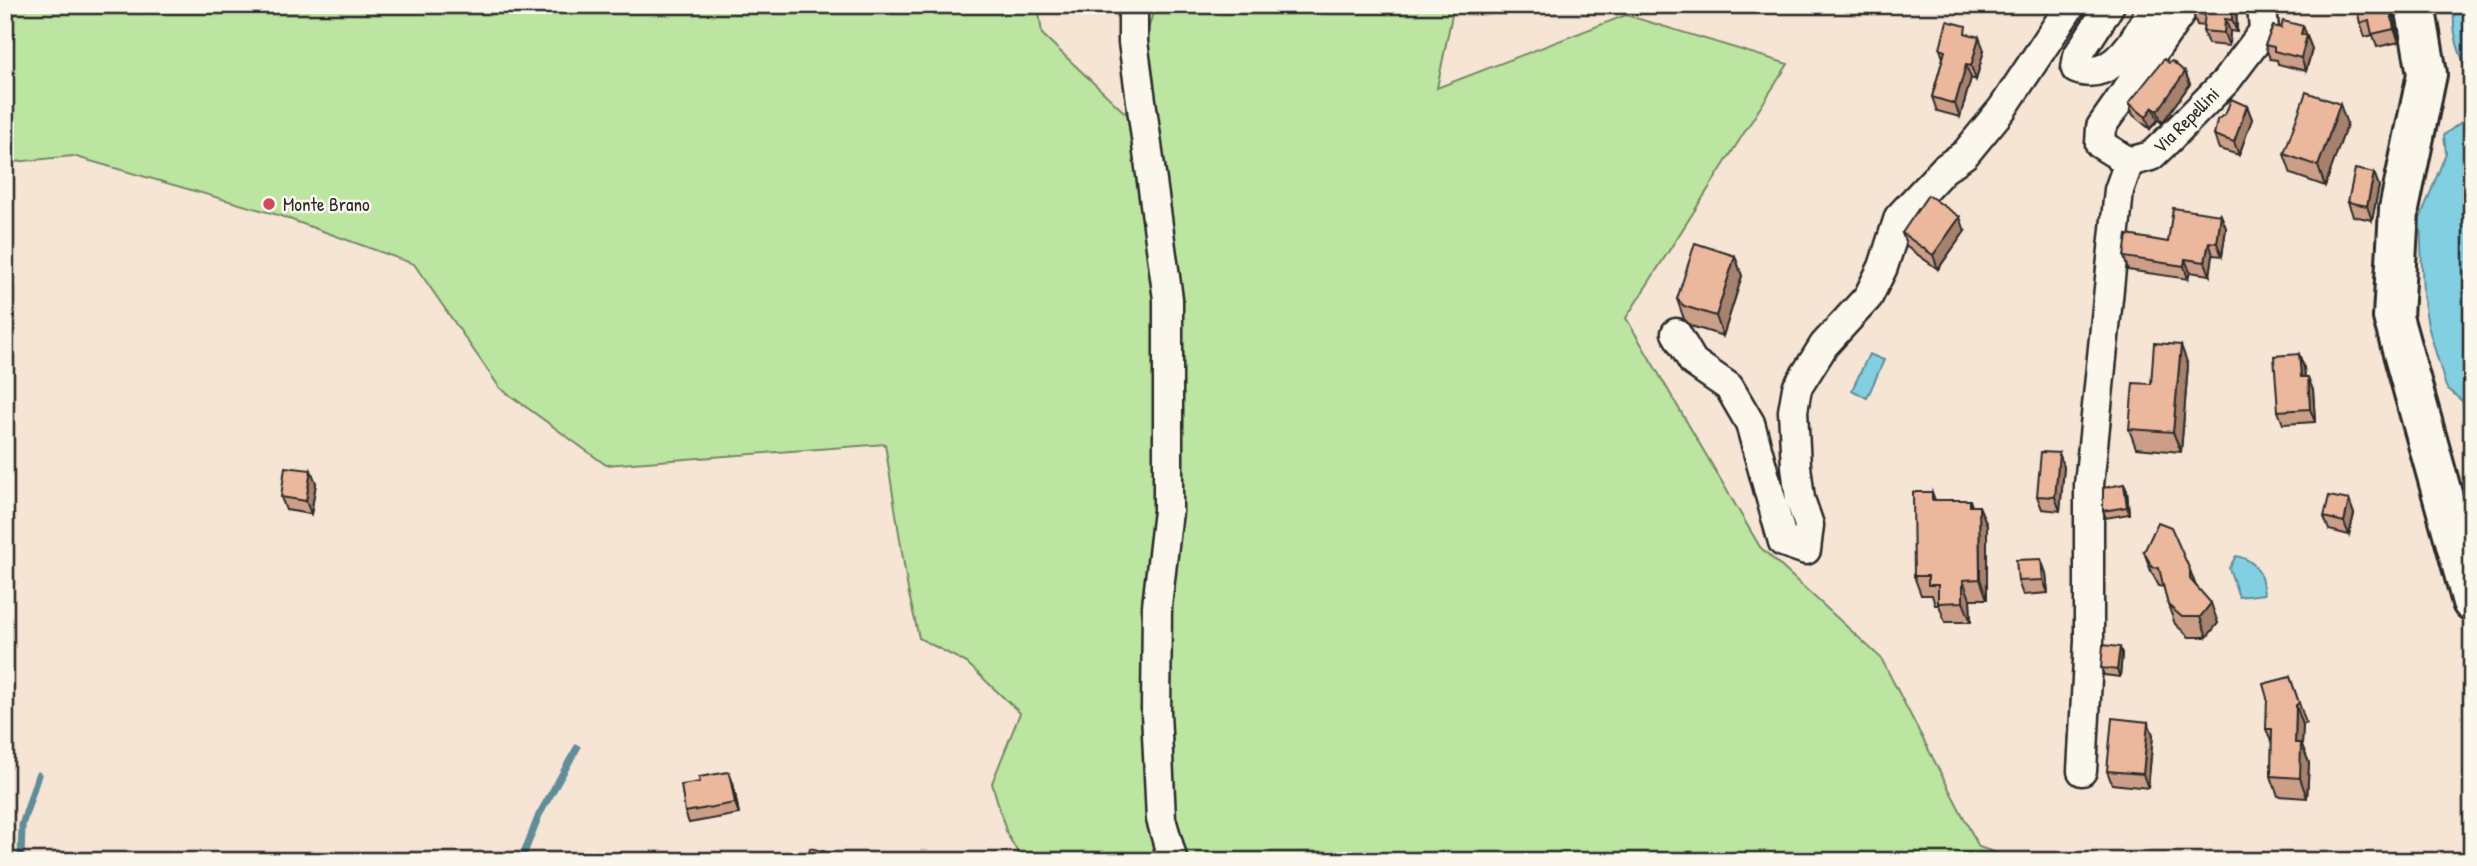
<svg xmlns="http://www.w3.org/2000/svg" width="2477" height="866" viewBox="0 0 2477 866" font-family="'Patrick Hand',sans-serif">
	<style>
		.green { fill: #bce5a1; stroke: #748866; stroke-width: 2 }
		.water { fill: #83cfe2; stroke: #608d99; stroke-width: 2 }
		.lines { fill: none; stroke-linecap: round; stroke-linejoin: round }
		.stream { stroke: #608d99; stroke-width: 7 }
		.street-casing { stroke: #2b2b2b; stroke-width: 33 }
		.secondary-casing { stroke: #2b2b2b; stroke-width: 44 }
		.street { stroke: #fbf7ec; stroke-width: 28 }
		.secondary { stroke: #fbf7ec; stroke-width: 38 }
		.wall { fill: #cb9e87; stroke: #2b2b2b; stroke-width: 2 }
		.shaded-wall { fill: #a5816e; stroke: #2b2b2b; stroke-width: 2 }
		.building { fill: #ecb89d; stroke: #2b2b2b; stroke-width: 2 }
		.poi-dot { fill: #d1495b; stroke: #fbf7ec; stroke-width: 2.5 }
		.labels { text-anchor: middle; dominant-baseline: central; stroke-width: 5; stroke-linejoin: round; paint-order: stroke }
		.street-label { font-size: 19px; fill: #2b2b2b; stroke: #fbf7ec }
		.poi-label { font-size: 19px; fill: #2b2b2b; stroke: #fbf7ec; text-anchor: start }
	</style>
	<rect width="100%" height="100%" fill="#f6e4d4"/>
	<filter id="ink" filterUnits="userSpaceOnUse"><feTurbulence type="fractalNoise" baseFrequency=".0143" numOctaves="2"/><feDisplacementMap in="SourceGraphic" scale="14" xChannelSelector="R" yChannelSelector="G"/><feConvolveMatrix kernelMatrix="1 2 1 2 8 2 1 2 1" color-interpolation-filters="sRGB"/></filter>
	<g filter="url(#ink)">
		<polygon class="green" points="5,5 1038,5 1042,34 1125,113 1155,5 1454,5 1437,88 1626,15 1788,64 1626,318 1760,547 1881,658 1979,847 2019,861 1023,861 1007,834 992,783 1020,713 967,663 919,638 908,590 885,444 606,465 500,388 414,264 278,215 73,156 5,163"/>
		<g class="water">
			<path d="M 2454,5 L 2472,5 L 2472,79 C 2458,53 2452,35 2454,5 Z"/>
			<polygon points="2472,114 2472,425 2467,424 2463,402 2446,387 2428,326 2423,295 2420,219 2446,153 2444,135"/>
			<polygon points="1869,354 1884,360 1867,398 1852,390"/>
			<path d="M 2236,556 C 2257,560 2262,574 2264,594 L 2239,597 L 2229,568 Z"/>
		</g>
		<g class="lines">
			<g class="stream">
				<polyline points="21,861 22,825 38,775"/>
				<polyline points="521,861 539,815 577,748"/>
			</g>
			<g class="street-casing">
				<g id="street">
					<polyline points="1133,5 1133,42 1168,299 1168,511 1157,606 1156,712 1161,819 1173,861"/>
					<path d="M 2110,5 L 2078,55 L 2076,69 C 2113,84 2140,34 2152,5"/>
					<polyline points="2181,5 2180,14 2101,127 2100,144 2129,162 2151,156 2170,138 2226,81 2264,31 2262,5"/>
					<polyline points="1676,333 1693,362 1729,387 1750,423 1783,542 1806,550 1809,525 1800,499 1796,466 1793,411 1797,388 1824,345 1868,297 1883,267 1899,217 1944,169 1965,154 2002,109 2071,5"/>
					<polyline points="2082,771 2089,641 2089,485 2119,190 2129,162"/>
				</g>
			</g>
			<g class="secondary-casing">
				<polyline id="secondary" points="2415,5 2427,74 2399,209 2393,317 2472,602"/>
			</g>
			<use href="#street" class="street"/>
			<use href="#secondary" class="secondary"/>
		</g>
		<g class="wall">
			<polygon points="2236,5 2237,32 2230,31 2229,46 2208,44 2203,31 2204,26 2197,25 2193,13"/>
			<polygon points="2391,5 2399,42 2377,47 2373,35 2365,37 2360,23"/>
			<polygon points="2303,26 2312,49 2306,71 2278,64 2277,60 2270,59 2265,45 2281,28"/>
			<polygon points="1969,34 1984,50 1976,80 1971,78 1960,117 1937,111 1932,97 1943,58 1940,49"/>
			<polygon points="2169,63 2185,72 2190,84 2164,120 2162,123 2158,120 2150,129 2133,115 2129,103"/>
			<polygon points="2247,106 2252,119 2239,155 2219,149 2214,135 2226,113"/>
			<polygon points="2347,124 2325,186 2291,174 2284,154"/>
			<polygon points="2374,173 2379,186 2372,220 2353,216 2348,202"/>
			<polygon points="2221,215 2226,228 2222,256 2213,255 2210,275 2190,272 2188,279 2128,270 2124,257 2168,242"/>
			<polygon points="1965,231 1938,269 1907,247 1902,233"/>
			<polygon points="1735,256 1742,276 1723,336 1691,326 1684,319 1677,299"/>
			<polygon points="2299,354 2304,368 2305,377 2313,390 2315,422 2283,424 2278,411"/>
			<polygon points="2188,365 2181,452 2136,448 2129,429 2151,384"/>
			<polygon points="2059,453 2064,467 2060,511 2042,509 2037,496"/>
			<polygon points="316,483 311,514 286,510 281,497"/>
			<polygon points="2124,484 2127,491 2129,514 2106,518 2103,511"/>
			<polygon points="1932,492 1935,500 1970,500 1972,506 1987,525 1987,599 1970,599 1971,622 1945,622 1939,605 1935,605 1932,595 1921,595 1914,576"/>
			<polygon points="2349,500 2354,514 2349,535 2329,530 2324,517"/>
			<polygon points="2144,552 2196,586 2218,623 2207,637 2189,637 2175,624 2168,605 2164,587 2159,586 2151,571"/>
			<polygon points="2046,573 2048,593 2023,595 2018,581"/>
			<polygon points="2122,654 2120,677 2104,675 2101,668"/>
			<polygon points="2290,677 2306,723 2303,725 2302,745 2309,763 2307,798 2278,796 2271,776 2272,744 2266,729"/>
			<polygon points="2148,722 2153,735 2148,788 2112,784 2107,771"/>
			<polygon points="733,783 739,814 689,823 685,812"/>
		</g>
		<g class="shaded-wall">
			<polygon points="2232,5 2236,5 2237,32 2232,20"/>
			<polygon points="2389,5 2391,5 2399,42 2394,29"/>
			<polygon points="2225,19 2230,31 2229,46 2224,33"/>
			<polygon points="2303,26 2312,49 2306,71 2301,58 2301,34"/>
			<polygon points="1979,37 1984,50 1976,80 1971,66"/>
			<polygon points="1966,65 1971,78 1960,117 1955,104"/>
			<polygon points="2185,72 2190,84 2162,123 2157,110"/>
			<polygon points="2340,104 2347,124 2325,186 2318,166"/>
			<polygon points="2247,106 2252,119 2239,155 2234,142"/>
			<polygon points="2153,107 2158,120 2150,129 2146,117"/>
			<polygon points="2374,173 2379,186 2372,220 2367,206"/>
			<polygon points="2221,215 2226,228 2222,256 2217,243"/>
			<polygon points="1960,217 1965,231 1938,269 1933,255"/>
			<polygon points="2209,242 2213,255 2210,275 2205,262"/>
			<polygon points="1735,256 1742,276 1723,336 1716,316"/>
			<polygon points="2185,259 2190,272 2188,279 2184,266"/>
			<polygon points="2181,345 2188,365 2181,452 2173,432"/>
			<polygon points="2299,354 2304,368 2306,391 2301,377"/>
			<polygon points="2308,377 2313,390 2315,422 2310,409"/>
			<polygon points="2059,453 2064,467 2060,511 2055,497"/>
			<polygon points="311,470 316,483 311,514 306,501"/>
			<polygon points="2124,484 2127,491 2129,514 2127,507"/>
			<polygon points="2349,500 2354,514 2349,535 2344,522"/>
			<polygon points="1979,506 1987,525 1987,599 1980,579"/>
			<polygon points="2041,559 2046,573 2048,593 2043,580"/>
			<polygon points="2190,570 2197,589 2190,579"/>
			<polygon points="1963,580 1970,599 1971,622 1963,602"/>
			<polygon points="2211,603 2218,623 2207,637 2200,617"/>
			<polygon points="2120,647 2122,654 2120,677 2117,670"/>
			<polygon points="2296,705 2303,725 2302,745 2309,763 2307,798 2300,778 2295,743"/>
			<polygon points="2148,722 2153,735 2148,788 2143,774"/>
			<polygon points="729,772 733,783 739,814 735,803"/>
		</g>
		<g class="building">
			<polygon points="2194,5 2232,5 2232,20 2225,19 2224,33 2203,31 2205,14 2193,13"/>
			<polygon points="2356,5 2389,5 2394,29 2372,34 2369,21 2360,23"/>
			<polygon points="1947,21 1966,26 1965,33 1979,37 1971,66 1966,65 1955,104 1932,97 1945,51 1940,49"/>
			<polygon points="2283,21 2303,26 2301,34 2307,35 2301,58 2274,51 2274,47 2265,45 2273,26 2281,28"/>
			<polygon points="2164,59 2169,63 2172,61 2185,72 2160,108 2157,110 2153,107 2146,117 2129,103"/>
			<polygon points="2306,92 2340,104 2318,166 2284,154"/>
			<polygon points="2231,99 2247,106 2234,142 2214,135 2217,120 2226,113"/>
			<polygon points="2355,169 2374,173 2367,206 2348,202"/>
			<polygon points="1928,195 1960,217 1933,255 1902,233"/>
			<polygon points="2173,208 2221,215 2217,243 2209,242 2205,262 2185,259 2184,266 2124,257 2127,235 2168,242"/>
			<polygon points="1695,243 1735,256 1716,316 1684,306 1677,299"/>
			<polygon points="2154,343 2181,345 2173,432 2129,429 2133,383 2151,384"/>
			<polygon points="2299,354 2301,377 2308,377 2310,409 2278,411 2274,356"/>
			<polygon points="2041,452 2059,453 2055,497 2037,496"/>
			<polygon points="285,467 311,470 306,501 281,497"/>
			<polygon points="2124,484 2127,507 2103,511 2103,488"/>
			<polygon points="1913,492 1932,492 1932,500 1970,500 1970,506 1979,506 1980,579 1963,580 1963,602 1938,603 1938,585 1928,585 1928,576 1914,576"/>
			<polygon points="2329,496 2349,500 2344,522 2324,517"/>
			<polygon points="2158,522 2171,527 2190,570 2190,579 2211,603 2200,617 2182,617 2168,605 2159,568 2152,567 2144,552"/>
			<polygon points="2041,559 2043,580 2018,581 2016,560"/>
			<polygon points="2103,645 2120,647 2117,670 2101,668"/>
			<polygon points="2290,677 2299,703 2296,705 2295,743 2301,743 2300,778 2271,776 2272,729 2266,729 2267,698 2263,684"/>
			<polygon points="2112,718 2148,722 2143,774 2107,771"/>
			<polygon points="729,772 735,803 685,812 681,785 700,782 699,777"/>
			<polygon points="810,848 846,857 845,861 807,861"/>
		</g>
	</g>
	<circle class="poi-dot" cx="269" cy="204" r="7"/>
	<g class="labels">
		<g class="street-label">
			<text transform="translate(2186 120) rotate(-45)">Via Repellini</text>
		</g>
		<g class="poi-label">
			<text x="283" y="204">Monte Brano</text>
		</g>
	</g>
	<rect width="2477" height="866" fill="none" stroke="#fbf7ec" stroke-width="28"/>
	<rect x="14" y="14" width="2449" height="838" fill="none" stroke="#2b2b2b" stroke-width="2.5" filter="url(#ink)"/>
</svg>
